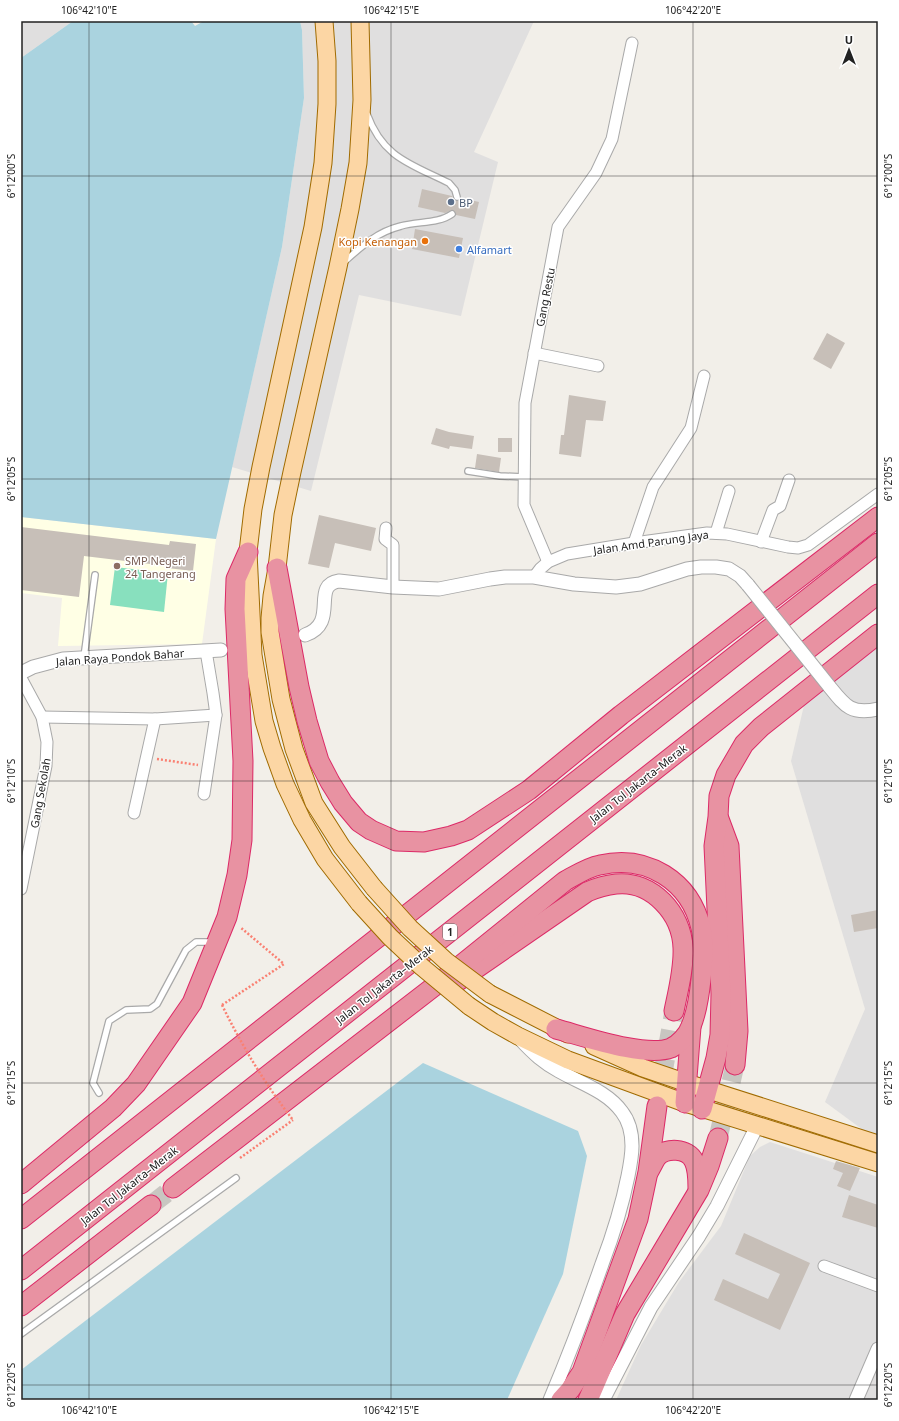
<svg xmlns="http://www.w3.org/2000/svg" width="899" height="1421" viewBox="0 0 899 1421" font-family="'Noto Sans',sans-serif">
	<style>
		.residential { fill: #e0dfdf }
		.education { fill: #ffffe5 }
		.pitch { fill: #88e0be }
		.water { fill: #aad3df }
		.building { fill: #c7bfb8 }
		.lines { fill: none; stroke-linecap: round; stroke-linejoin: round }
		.motorway-tunnel { stroke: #c8c6c1; stroke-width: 19; stroke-dasharray: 19 10; stroke-linecap: butt }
		.service-casing { stroke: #a9a9a9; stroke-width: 8 }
		.minor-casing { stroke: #a9a9a9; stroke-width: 13 }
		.tertiary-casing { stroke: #a9a9a9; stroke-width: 15 }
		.primary-casing { stroke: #a06b00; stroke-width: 19 }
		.motorway-casing { stroke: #dc2a67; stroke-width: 21 }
		.path { stroke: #fa8072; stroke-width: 2.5; stroke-dasharray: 2 2; stroke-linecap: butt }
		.service { stroke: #fff; stroke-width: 5.5 }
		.minor { stroke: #fff; stroke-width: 11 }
		.tertiary { stroke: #fff; stroke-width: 13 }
		.primary { stroke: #fcd6a4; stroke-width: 17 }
		.motorway { stroke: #e892a2; stroke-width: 19 }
		.tertiary-bridge-casing { stroke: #a9a9a9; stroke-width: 15; stroke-linecap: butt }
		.primary-bridge-casing { stroke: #a06b00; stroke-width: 19; stroke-linecap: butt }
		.path-bridge { stroke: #fa8072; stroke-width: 2.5; stroke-dasharray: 2 2; stroke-linecap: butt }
		.tertiary-bridge { stroke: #fff; stroke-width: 13 }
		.primary-bridge { stroke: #fcd6a4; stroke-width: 17 }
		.ticks { fill: none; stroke: #222; stroke-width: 1; stroke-opacity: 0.45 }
		.service-dot { fill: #5c6f8a; stroke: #fff; stroke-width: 1.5 }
		.food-dot { fill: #e8710a; stroke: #fff; stroke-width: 1.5 }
		.shop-dot { fill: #3f7fe0; stroke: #fff; stroke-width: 1.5 }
		.education-dot { fill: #8d6e63; stroke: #fff; stroke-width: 1.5 }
		.labels { text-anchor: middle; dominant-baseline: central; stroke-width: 3; stroke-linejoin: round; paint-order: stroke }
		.shield { fill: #fff; stroke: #646464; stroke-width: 1 }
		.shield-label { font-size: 10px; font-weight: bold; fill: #222 }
		.service-label { font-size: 11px; fill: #4e5e75; stroke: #fff; text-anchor: start }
		.food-label { font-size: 11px; fill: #c56008; stroke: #fff; text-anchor: end }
		.shop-label { font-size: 11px; fill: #366cbe; stroke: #fff; text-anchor: start }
		.street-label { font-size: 11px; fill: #222; stroke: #fff }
		.education-label { font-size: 11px; fill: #785e54; stroke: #fff; text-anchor: start }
		.neatline { fill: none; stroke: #222; stroke-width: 1.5 }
		.ticks-label { font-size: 10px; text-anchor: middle; fill: #222 }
	</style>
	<rect width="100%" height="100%" fill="#f2efe9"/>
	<g class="residential">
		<polygon points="21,21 73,21 21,58"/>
		<polygon points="300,21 534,21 474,152 498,162 461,316 359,295 311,491 232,467 282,247 304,98 302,30"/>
		<polygon points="878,644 878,1139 874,1138 825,1102 865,1009 791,761 805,701"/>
		<polygon points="770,1142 878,1177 878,1400 616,1400 641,1345 679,1282 721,1226 750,1156 760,1147"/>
	</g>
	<polygon class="education" points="21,517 216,539 202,644 58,646 62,598 21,593"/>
	<polygon class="pitch" points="115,567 168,573 164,612 110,605"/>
	<g class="water">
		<polygon points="73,21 191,21 195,26 204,21 300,21 302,30 304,98 282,247 216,539 21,517 21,58"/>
		<polygon points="423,1063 578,1131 587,1156 563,1274 507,1400 21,1400 21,1370"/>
	</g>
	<g class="building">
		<polygon points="422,189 452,196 454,200 456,201 460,200 461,198 479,202 475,219 456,215 455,212 452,210 445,213 418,207"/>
		<polygon points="415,229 463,238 459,258 412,249"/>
		<polygon points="827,333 845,343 831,369 813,359"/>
		<polygon points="569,395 606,401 603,421 586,420 581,457 559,454 561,435 564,435"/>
		<polygon points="436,428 449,432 474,436 472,449 450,446 449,449 431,444"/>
		<rect x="498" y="438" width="14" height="14"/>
		<polygon points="477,454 501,458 499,472 475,468"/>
		<polygon points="319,515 376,528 371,551 335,543 329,568 308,564"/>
		<polygon points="21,527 169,545 170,541 196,544 193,571 167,568 167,566 84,556 79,597 21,590"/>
		<polygon points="878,910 878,928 854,932 851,915"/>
		<polygon points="836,1161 860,1168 850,1191 837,1186 843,1173 833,1169"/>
		<polygon points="849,1195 878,1205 878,1228 842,1217"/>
		<polygon points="744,1233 810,1263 780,1330 714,1300 723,1279 768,1299 780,1274 735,1254"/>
	</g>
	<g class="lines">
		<g class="motorway-tunnel">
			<polyline points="657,1106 674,1011"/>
			<polyline points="718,1138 735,1065"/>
			<polyline points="151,1205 173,1188"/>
		</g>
		<g class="service-casing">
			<g id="service">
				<path d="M 367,114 C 383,158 411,164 449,183 L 455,190 L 457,197"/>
				<path d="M 344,262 C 362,246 377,232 401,226 C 418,221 438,224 452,214"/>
				<polyline points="468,471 500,476 523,477"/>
				<polyline points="84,657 95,575"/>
				<polyline points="99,1093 93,1083 109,1021 126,1010 150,1009 157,1004 186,950 196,942 213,942"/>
				<polyline points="21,1334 236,1178"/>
			</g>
		</g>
		<g class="minor-casing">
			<g id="minor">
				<polyline points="534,353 598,366"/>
				<polyline points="386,528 385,539 393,545 393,587"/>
				<polyline points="716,533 729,491"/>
				<polyline points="761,542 773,510 780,506 789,480"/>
				<polyline points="634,543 653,487 691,428 704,376"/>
				<polyline points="548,562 524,505 525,403 558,227 596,173 612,139 632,43"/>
				<polyline points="534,577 540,569 548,562 567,554 634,543 707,533 727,534 788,547 798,548 808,545 878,494"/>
				<polyline points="21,678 42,717 47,742 46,766 21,889"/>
				<polyline points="42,717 155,719 216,715"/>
				<polyline points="204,794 216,715 213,693 206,651"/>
				<polyline points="134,813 155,719"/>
				<polyline points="824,1266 878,1286"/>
			</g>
		</g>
		<g class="tertiary-casing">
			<g id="tertiary">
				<path d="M 305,635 C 340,623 310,585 339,581 L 393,587 L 439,589 L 490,579 L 505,577 L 534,577 L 574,584 L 616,587 L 640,584 L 687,569 L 701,567 L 716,567 L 729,569 L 740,576 L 748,585"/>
				<polyline points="21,673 33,667 63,659 221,650"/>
				<path d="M 829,686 C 845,706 851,715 878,709"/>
				<path d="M 521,1040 C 534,1054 543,1062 559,1071 C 580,1083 607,1091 622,1112 C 629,1121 632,1134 632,1146 C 632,1156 630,1166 628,1176 C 622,1206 613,1235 602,1264 C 586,1310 569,1355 550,1400"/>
				<polyline points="603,1400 651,1307 699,1236 717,1206 757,1126"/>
				<polyline points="856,1400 878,1349"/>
			</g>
		</g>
		<g class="primary-casing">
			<g id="primary">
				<polyline points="324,21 327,61 327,104 323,163 313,227 261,467 253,509 248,552 253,655 264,721 272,748 285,784 302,820 325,859 359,903"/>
				<polyline points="360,21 362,100 358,163 350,209 338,267 292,472 283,515 277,568 272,596 270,618 270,632 281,699 294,749 314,803 342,847 374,888"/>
				<polyline points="490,994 568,1034"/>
				<polyline points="469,1006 493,1022 518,1036 568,1060 685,1103 878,1163"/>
				<polyline points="594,1046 643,1068 687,1083 878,1144"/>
			</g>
		</g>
		<g class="motorway-casing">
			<g id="motorway">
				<polyline points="277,568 299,687 307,721 319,761 330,782 343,803 359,822 371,830 396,841 424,842 451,836 468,830 529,790 621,715 878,517"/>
				<polyline points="719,819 729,846 738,1031 735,1065"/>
				<path d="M 458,981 L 587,892 C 596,888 606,885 616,884 C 652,880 682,914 683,948 C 684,969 678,991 674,1011"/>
				<polyline points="685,1103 691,1027"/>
				<polyline points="702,1109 716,1058 720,1035 721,994 714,846 718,817 719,796 726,775 744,744 761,727 878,634"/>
				<path d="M 649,1171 C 652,1166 654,1161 657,1157 C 666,1147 688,1148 694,1161 C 698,1169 698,1179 698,1188"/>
				<polyline points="21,1184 113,1108 136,1084 192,1003 227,917 237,875 242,840 243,761 235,609 236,579 248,552"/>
				<path d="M 173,1188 L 445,978 L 565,881 C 576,875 588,867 600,865 C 647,854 690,881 701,928 C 706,950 700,1005 691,1026 C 688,1035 679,1044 671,1048 C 645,1058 583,1036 556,1029"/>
				<polyline points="21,1219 878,543"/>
				<polyline points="21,1270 878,594"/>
				<polyline points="21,1306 151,1205"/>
				<polyline points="561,1400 570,1390 582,1372 638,1219 648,1172 657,1106"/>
				<polyline points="588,1400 625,1314 699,1190 709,1166 718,1138"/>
			</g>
		</g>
		<g class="path">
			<polyline points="157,759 198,765"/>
			<polyline points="222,1005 284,964 240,927"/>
			<polyline points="240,1158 293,1120"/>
		</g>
		<use href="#service" class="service"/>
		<use href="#minor" class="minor"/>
		<use href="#tertiary" class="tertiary"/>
		<use href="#primary" class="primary"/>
		<use href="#motorway" class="motorway"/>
		<g class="tertiary-bridge-casing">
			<polyline id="tertiary-bridge" points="748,585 829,686"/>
		</g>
		<g class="primary-bridge-casing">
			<g id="primary-bridge">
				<polyline points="374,888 410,928 446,961 490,994"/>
				<polyline points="359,903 390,937 422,967 469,1006"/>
			</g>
		</g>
		<path class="path-bridge" d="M 222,1005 C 242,1046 265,1084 293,1120"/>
		<use href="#tertiary-bridge" class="tertiary-bridge"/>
		<use href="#primary-bridge" class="primary-bridge"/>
	</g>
	<path class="ticks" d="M 89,21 L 89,1400M 391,21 L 391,1400M 693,21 L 693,1400M 21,176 L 878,176M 21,479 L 878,479M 21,781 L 878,781M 21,1083 L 878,1083M 21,1385 L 878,1385"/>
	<circle class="service-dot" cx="451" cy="202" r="4"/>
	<circle class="food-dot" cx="425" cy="241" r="4"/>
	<circle class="shop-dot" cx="459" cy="249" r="4"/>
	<circle class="education-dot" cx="117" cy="566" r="4"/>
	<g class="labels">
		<rect class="shield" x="443" y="924" width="14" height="16" rx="3"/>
		<g class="shield-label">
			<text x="450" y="932">1</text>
		</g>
		<g class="service-label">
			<text x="459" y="202">BP</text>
		</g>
		<g class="food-label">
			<text x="417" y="241">Kopi Kenangan</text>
		</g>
		<g class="shop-label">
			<text x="467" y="249">Alfamart</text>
		</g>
		<g class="street-label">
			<text transform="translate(545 297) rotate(-79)">Gang Restu</text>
			<text transform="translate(651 542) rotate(-8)">Jalan Amd Parung Jaya</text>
			<text transform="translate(120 657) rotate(-4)">Jalan Raya Pondok Bahar</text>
			<text transform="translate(638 783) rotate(-38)">Jalan Tol Jakarta–Merak</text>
			<text transform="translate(40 793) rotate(-80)">Gang Sekolah</text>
			<text transform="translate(384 984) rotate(-38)">Jalan Tol Jakarta–Merak</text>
			<text transform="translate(129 1185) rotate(-38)">Jalan Tol Jakarta–Merak</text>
		</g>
		<g class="education-label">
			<text x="125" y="560">SMP Negeri<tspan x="125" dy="13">24 Tangerang</tspan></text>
		</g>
	</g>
	<rect width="899" height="1421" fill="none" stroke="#ffffff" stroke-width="44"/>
	<g transform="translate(849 50)" stroke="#ffffff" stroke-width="3" paint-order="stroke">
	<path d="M0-3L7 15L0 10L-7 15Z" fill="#222222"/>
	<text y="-6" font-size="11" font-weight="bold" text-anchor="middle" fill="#222222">U</text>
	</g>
	<rect x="22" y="22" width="855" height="1377" class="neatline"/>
	<g class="ticks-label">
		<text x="89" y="14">106°42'10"E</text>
		<text x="391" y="14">106°42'15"E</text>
		<text x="693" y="14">106°42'20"E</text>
		<text transform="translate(11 176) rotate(-90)" y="4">6°12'00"S</text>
		<text transform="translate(888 176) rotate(-90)" y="4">6°12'00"S</text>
		<text transform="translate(11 479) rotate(-90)" y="4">6°12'05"S</text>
		<text transform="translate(888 479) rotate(-90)" y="4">6°12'05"S</text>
		<text transform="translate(11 781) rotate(-90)" y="4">6°12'10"S</text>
		<text transform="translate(888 781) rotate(-90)" y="4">6°12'10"S</text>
		<text transform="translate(11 1083) rotate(-90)" y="4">6°12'15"S</text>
		<text transform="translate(888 1083) rotate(-90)" y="4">6°12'15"S</text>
		<text transform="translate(11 1385) rotate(-90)" y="4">6°12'20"S</text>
		<text transform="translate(888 1385) rotate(-90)" y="4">6°12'20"S</text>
		<text x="89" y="1414">106°42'10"E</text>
		<text x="391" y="1414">106°42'15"E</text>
		<text x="693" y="1414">106°42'20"E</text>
	</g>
</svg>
